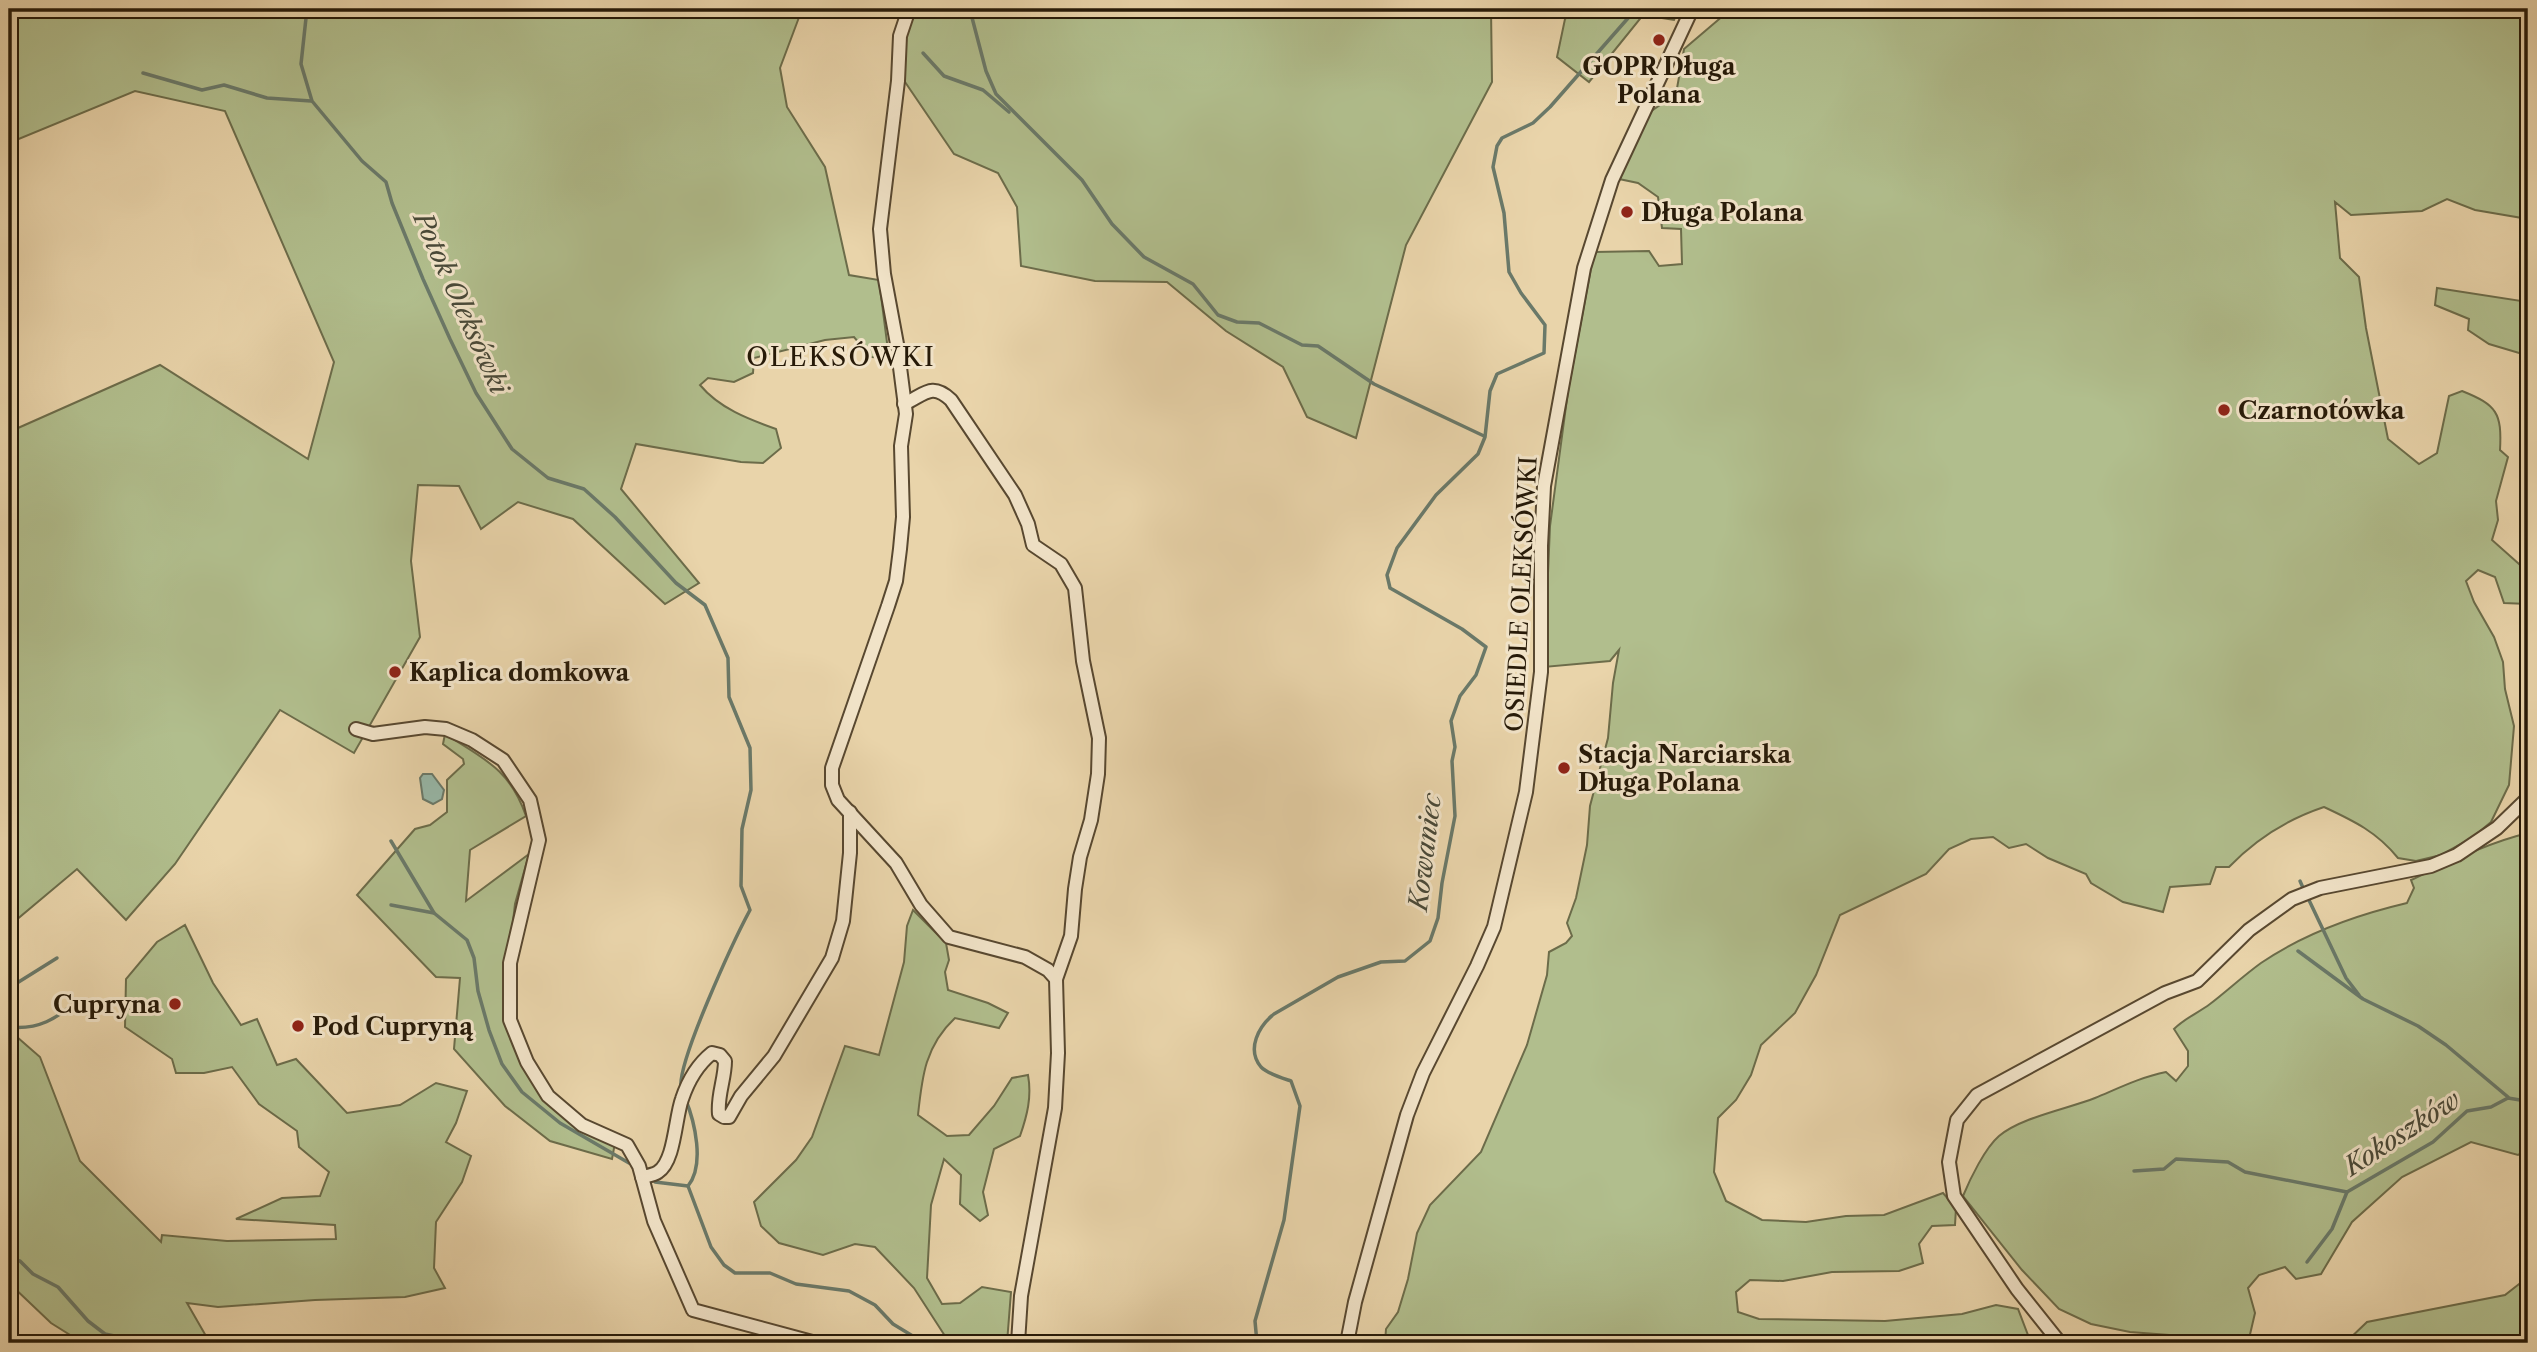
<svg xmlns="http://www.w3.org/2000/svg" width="2537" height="1352" viewBox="0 0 2537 1352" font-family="'Libre Caslon Text',serif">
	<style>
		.green { fill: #b1be8d; stroke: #6c6c4a; stroke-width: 2 }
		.water { fill: #97b8a9; stroke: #6a7969; stroke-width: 2 }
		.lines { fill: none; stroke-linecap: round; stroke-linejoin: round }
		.stream { stroke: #6a7969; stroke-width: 3.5 }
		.minor-casing { stroke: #584830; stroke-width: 16 }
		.minor { stroke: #f1e3c8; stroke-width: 12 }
		.poi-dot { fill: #8f2418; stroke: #f1e3c8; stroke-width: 2.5 }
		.labels { text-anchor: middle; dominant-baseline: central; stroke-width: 6; stroke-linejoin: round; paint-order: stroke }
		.poi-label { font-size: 24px; font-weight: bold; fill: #271a08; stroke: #f1e3c8; text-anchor: start }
		.street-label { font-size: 24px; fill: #271a08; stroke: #f1e3c8 }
		.water-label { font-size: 26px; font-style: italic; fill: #494938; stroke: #f1e3c8 }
		.neighbourhood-label { font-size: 26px; letter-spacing: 2px; fill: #271a08; stroke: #f1e3c8 }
	</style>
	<rect width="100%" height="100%" fill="#e9d4aa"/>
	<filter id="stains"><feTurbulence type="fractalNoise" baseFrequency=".00286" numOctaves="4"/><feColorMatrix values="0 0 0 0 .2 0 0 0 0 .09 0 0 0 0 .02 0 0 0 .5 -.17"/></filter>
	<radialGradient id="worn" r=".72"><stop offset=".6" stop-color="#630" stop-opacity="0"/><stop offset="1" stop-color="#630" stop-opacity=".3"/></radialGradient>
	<g class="green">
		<path d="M 9,9 L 791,9 L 801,12 L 780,68 L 787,107 L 825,167 L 849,275 L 879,280 L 889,358 L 871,357 L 854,337 L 825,340 L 754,358 L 753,373 L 734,382 L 708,378 L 700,385 C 719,408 748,419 776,429 L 781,448 L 763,463 L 741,462 L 636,444 L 621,489 L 699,583 L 665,604 L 573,519 L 518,502 L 481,529 L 459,486 L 418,485 L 411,561 L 420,637 L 354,753 L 280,710 L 175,864 L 126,920 L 77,869 L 9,926 L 9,432 L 160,365 L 308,459 L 334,362 L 225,111 L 135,91 L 9,143 Z"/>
		<polygon points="916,9 1491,9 1492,82 1406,245 1356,438 1307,417 1283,367 1226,331 1167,282 1095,281 1021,266 1017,207 998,173 954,154 903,79 905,38"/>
		<polygon points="1576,9 1679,9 1674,20 1643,15 1589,82 1557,57 1565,19"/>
		<path d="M 1731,9 L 2528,9 L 2528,219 L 2475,210 L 2447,199 L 2422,211 L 2351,215 L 2335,202 L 2340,258 L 2359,277 L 2366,328 L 2388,439 L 2419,464 L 2437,453 L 2449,396 L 2462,391 C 2497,405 2502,413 2500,450 L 2508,457 L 2496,501 L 2498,520 L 2492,540 L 2528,572 L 2528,604 L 2504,603 L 2495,577 L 2478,570 L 2466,581 L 2474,602 L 2494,637 L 2503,662 L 2505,689 L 2514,726 L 2509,785 L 2491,822 L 2472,838 L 2441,855 L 2416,861 L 2398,858 C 2377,832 2354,821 2324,807 C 2288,819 2255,840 2229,867 L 2216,867 L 2210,884 L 2170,887 L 2163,912 L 2123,902 L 2091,883 L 2086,874 L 2048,858 L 2026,844 L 2009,848 L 1993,837 L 1971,839 L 1949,849 L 1926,874 L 1840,915 L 1816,975 L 1795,1013 L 1761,1045 L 1751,1075 L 1736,1100 L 1718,1118 L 1714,1172 L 1726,1201 L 1762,1220 L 1806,1222 L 1846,1216 L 1884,1215 L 1943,1193 L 1956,1208 L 1955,1225 L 1932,1226 L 1919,1244 L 1923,1263 L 1899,1271 L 1832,1272 L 1783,1281 L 1750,1280 L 1736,1292 L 1738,1312 L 1759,1319 L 1885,1321 L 1962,1314 L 1996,1305 L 2018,1309 L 2031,1343 L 1385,1343 L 1386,1329 L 1398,1312 L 1408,1279 L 1417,1233 L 1430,1205 L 1481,1152 L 1527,1045 L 1547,975 L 1549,952 L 1566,943 L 1572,936 L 1567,923 L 1576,898 L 1587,845 L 1590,806 L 1608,738 L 1613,683 L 1619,650 L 1610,661 L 1544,667 L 1550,526 L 1568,391 L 1594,252 L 1649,251 L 1659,266 L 1682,264 L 1681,229 L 1662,228 L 1658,197 L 1638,183 L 1619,179 L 1650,112 L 1676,94 L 1684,49 Z"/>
		<polygon points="2437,288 2528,302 2528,378 2526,355 2489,344 2468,330 2469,319 2435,305"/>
		<path d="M 445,734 C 484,759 510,769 526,816 L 470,850 L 466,901 L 529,854 L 515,904 L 504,999 L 532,1080 L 615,1143 L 612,1159 L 550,1141 L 505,1106 L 454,1049 L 460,978 L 436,977 L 357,895 L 415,829 L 430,825 L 447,812 L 447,780 L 464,764 L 463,759 L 443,744 Z"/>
		<path d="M 2528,833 L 2528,1148 L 2518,1155 L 2471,1142 L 2402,1177 L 2352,1222 L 2321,1274 L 2296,1279 L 2285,1267 L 2259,1275 L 2248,1288 L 2255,1313 L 2248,1343 L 2174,1343 L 2169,1335 L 2130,1332 L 2091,1324 L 2059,1309 L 2022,1270 L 1963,1196 C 1970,1179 1985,1148 1999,1136 C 2022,1117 2067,1109 2095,1098 C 2119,1088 2141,1077 2166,1072 L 2176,1081 L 2188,1066 L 2188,1051 L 2174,1029 C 2185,1018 2198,1013 2210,1004 C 2227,991 2243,976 2261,963 C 2305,933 2356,915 2407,903 L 2414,888 L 2411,880 C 2450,862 2487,843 2528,833 Z"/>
		<path d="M 913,910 L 946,943 L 949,960 L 945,972 L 948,990 L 988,1003 L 1008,1013 L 999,1028 L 955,1018 C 925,1046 922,1077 918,1115 L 947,1136 L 969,1135 L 994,1106 L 1012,1078 L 1028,1075 C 1032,1097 1027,1116 1020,1136 L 994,1149 L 983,1192 L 988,1215 L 980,1221 L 960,1204 L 961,1175 L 944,1159 L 931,1205 L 927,1278 L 942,1304 L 960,1303 L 982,1287 L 1011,1292 L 1007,1343 L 963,1343 L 945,1336 L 914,1288 L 875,1247 L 855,1244 L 823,1255 L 779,1243 L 761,1226 L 754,1202 L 796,1160 L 812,1137 L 845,1046 L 879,1055 L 904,962 L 907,926 Z"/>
		<polygon points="185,925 213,983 241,1025 257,1019 277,1065 296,1059 347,1113 400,1105 436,1083 467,1091 456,1123 446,1142 471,1156 462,1182 436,1222 434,1268 445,1288 405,1297 315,1300 218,1307 187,1303 210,1343 83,1343 51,1323 9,1283 9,1030 40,1057 80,1161 161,1242 162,1235 227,1241 336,1239 335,1225 236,1219 282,1198 320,1196 329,1172 299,1147 297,1131 259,1104 232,1067 204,1073 176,1073 172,1059 125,1027 126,979 157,942"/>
		<polygon points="2528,1266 2528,1343 2345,1343 2367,1322 2505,1295 2523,1281"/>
	</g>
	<polygon class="water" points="423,774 432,774 444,790 442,799 433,804 423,799 420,778"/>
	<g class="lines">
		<g class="stream">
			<path d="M 307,9 L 301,64 L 312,101 L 362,161 L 386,182 L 392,203 L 423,279 L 450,339 L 476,393 L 512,449 L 548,478 L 584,489 L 615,517 L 676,583 L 705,605 L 728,658 L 729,697 L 750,748 L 751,790 L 742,829 L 741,886 L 750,910 C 735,938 677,1062 681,1088"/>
			<polyline points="970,10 986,71 996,94 1082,180 1112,224 1144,257 1193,284 1218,315 1237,322 1259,323 1302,345 1318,346 1374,384 1484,436"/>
			<polyline points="923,53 944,76 983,90 1009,112"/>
			<polyline points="143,73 202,90 224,85 267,98 311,101"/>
			<polyline points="391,841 434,913 467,940 474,958 478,991 489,1030 502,1064 522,1092 560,1123 629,1163"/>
			<polyline points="2300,881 2304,890"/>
			<polyline points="2308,898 2346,978 2359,995"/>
			<polyline points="391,905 434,913"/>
			<polyline points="2298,951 2363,999 2418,1026 2446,1045 2508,1097"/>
			<polyline points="9,988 57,958"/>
			<path d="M 9,1027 C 39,1030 56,1019 78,1000"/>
			<path d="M 685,1098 C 695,1122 705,1165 688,1186 L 711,1247 L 724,1265 L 735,1273 L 770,1273 L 796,1284 L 849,1291 L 875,1305 L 893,1324 L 916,1338 L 951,1343"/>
			<polyline points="2134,1171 2164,1169 2176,1159 2228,1162 2245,1172 2347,1192 2433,1142 2467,1111 2491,1107 2508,1098 2520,1100 2528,1092"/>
			<polyline points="655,1182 688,1186"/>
			<polyline points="9,1259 20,1261 33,1274 58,1287 88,1321 105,1334 124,1338 131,1343"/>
			<polyline points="2307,1262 2332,1229 2347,1192"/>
			<path d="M 1257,1343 L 1255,1321 L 1284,1220 L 1300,1106 L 1291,1081 C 1282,1078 1268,1074 1261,1067 C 1246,1049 1259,1026 1274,1014 L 1338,977 L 1381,962 L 1405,961 L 1430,941 L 1438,918 L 1442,883 L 1455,816 L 1452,761 L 1455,747 L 1451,721 L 1460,696 L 1476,675 L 1486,647 L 1462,629 L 1390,588 L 1387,575 L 1397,548 L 1436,495 L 1478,454 L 1485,437 L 1490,391 L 1497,374 L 1544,353 L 1545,325 L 1521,293 L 1509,272 L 1504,213 L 1493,167 L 1497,146 L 1502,138 L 1533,123 L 1550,107 L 1636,9"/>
		</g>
		<g class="minor-casing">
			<g id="minor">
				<polyline points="909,9 900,36 898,81 880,229 884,274 897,344 906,414 901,446 903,517 900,549 896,581 888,606 832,768 832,785 838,800 896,863 921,905 949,937 1025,957 1048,970 1056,979 1058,1053 1055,1108 1021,1296 1018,1343"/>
				<path d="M 904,404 C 925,394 932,382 951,400 L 1015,495 L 1028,524 L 1033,545 L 1061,564 L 1075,588 L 1083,661 L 1099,738 L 1098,774 L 1091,820 L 1080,857 L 1075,889 L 1071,936 L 1056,979"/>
				<polyline points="356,729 373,734 425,727 446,729 472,740 503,760 530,800 539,840 510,963 510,1020 527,1062 548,1096 582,1125 627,1145 639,1166 654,1221 693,1310 816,1343"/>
				<path d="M 642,1177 C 646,1176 654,1175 658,1172 C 675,1161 675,1118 682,1099 C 688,1081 697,1065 712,1053 L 720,1055 L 725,1061 C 725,1079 717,1096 719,1114 L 724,1117 L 729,1117 L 741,1096 L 774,1056 L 832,958 L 843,921 L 850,853 L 850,812"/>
				<polyline points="1347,1343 1355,1302 1407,1115 1423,1073 1477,966 1494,927 1526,792 1541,672 1541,546 1544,486 1584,268 1612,180 1692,9"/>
				<polyline points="2060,1343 2017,1289 1954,1196 1949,1162 1957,1120 1977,1095 2165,993 2197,981 2249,930 2292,899 2320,888 2431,866 2457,855 2497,828 2528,798"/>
			</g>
		</g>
		<use href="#minor" class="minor"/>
	</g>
	<g class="poi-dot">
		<circle cx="1659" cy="40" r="7"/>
		<circle cx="1627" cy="212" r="7"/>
		<circle cx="2224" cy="410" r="7"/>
		<circle cx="395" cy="672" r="7"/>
		<circle cx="1564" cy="768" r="7"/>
		<circle cx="175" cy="1004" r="7"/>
		<circle cx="298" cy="1026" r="7"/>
	</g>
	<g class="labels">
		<g class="poi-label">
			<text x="1659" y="66" text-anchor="middle">GOPR Długa<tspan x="1659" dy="28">Polana</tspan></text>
			<text x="1641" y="212">Długa Polana</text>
			<text x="2238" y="410">Czarnotówka</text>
			<text x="409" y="672">Kaplica domkowa</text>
			<text x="1578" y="754">Stacja Narciarska<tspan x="1578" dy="28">Długa Polana</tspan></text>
			<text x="161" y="1004" text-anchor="end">Cupryna</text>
			<text x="312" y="1026">Pod Cupryną</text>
		</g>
		<g class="street-label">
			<text transform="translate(1521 594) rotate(-87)">OSIEDLE OLEKSÓWKI</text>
		</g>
		<g class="water-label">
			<text transform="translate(461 303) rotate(66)">Potok Oleksówki</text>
			<text transform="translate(1425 852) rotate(-83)">Kowaniec</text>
			<text transform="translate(2402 1133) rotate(-33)">Kokoszków</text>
		</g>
		<g class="neighbourhood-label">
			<text x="841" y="357">OLEKSÓWKI</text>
		</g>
	</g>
	<rect width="2537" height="1352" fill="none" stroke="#e9d4aa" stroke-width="35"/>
	<rect x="10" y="10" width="2516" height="1331" fill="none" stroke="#271a08" stroke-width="3.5"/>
	<rect x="18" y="18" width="2502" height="1317" fill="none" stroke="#271a08" stroke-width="2"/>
	<rect width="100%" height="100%" filter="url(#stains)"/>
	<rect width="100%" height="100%" fill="url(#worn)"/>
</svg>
